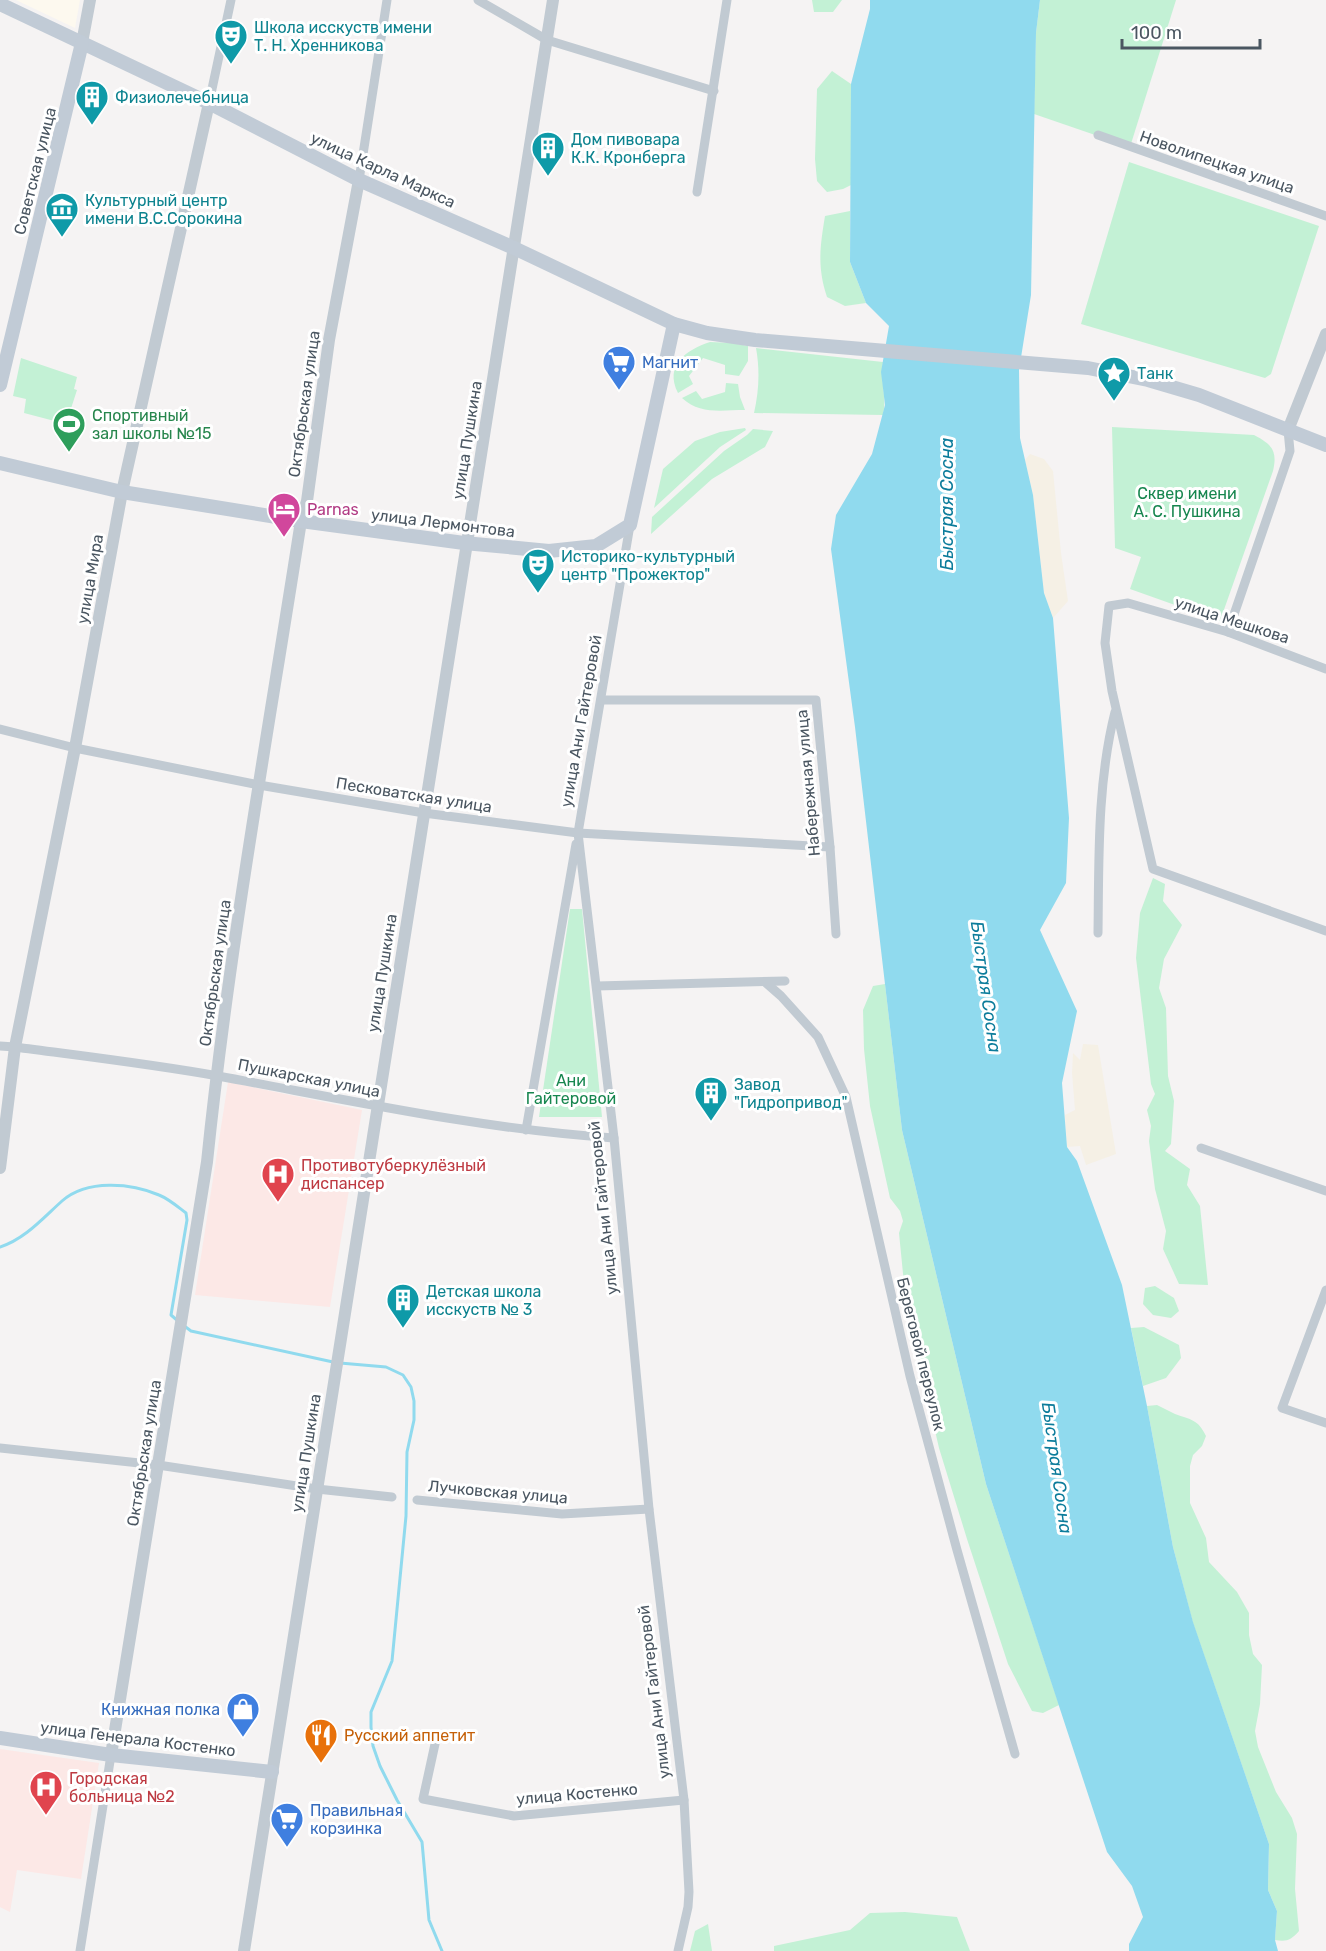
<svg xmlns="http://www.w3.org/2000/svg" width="1326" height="1951" viewBox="0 0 1326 1951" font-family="Rubik,sans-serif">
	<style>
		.commercial { fill: #fdf9ef }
		.medical { fill: #fce8e6 }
		.green { fill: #c3f1d5 }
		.sand { fill: #f5f0e5 }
		.water { fill: #90daee }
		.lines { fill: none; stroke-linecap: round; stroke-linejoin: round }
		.stream { stroke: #90daee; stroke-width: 3 }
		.minor { stroke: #c1cad2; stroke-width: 9 }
		.tertiary { stroke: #c1cad2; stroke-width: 12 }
		.secondary { stroke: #c1cbd6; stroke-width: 14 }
		.labels { text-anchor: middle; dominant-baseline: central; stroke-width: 6; stroke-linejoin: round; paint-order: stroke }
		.culture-label { font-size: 16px; fill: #0d838f; stroke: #fff; text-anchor: start }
		.street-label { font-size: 16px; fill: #4a5661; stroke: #fff }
		.shop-label { font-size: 16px; fill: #366cbe; stroke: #fff; text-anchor: start }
		.leisure-label { font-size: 16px; fill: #27864d; stroke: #fff; text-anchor: start }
		.park-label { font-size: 16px; fill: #17864f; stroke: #fff }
		.hotel-label { font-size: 16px; fill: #b23c85; stroke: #fff; text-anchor: start }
		.health-label { font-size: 16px; fill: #be3a42; stroke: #fff; text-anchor: start }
		.food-label { font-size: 16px; fill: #c56008; stroke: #fff; text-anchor: start }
		.water-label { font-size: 18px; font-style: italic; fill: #0c7c9b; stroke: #fff }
	</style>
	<rect width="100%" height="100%" fill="#f5f3f3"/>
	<polygon class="commercial" points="16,0 80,0 75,28"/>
	<g class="medical">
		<polygon points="228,1082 362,1110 330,1307 195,1295"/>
		<polygon points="0,1749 99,1763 81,1879 17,1870 10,1912 0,1907"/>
	</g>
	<g class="green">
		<polygon points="812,0 842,0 833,12 814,12"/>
		<polygon points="1040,0 1176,0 1130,147 1034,114 1036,33"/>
		<polygon points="832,71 851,84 851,185 843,189 827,192 817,181 815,159 817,89"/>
		<polygon points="1129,162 1319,226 1271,374 1265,378 1081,324"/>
		<path d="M 850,211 L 850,262 L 866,303 L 845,306 L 827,297 C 817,267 820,247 825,216 Z"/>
		<path d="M 710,342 L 733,343 L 748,346 L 748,361 L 739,376 L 725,374 L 725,365 L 703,358 L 689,376 L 693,384 L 678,393 C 664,365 686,350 710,342 Z"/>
		<path d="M 756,348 L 883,362 C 880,380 887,397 883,415 L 754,413 C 759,391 760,370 756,348 Z"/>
		<polygon points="21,358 77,377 74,389 77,390 66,424 24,413 26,399 13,396"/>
		<path d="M 726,383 L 738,384 L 740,397 L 745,410 C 722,410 700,415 682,398 L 696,391 L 702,399 L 725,392 Z"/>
		<path d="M 1112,427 L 1254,435 C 1271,444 1278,450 1273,471 L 1220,621 L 1130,589 L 1141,557 L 1115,548 Z"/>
		<polygon points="745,428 746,430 720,447 654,508 663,469 695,441 720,432"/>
		<polygon points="753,429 773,431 765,447 712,479 651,534 652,517 724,451 747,435"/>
		<polygon points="1153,878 1165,884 1163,901 1182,925 1164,959 1159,988 1166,1008 1168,1076 1174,1101 1171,1144 1165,1151 1190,1169 1187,1185 1200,1206 1208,1285 1179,1284 1163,1249 1166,1231 1155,1189 1149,1141 1151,1126 1147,1110 1155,1094 1151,1084 1136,958 1140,913"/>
		<polygon points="570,909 582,909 602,1117 539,1117"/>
		<polygon points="885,984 902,1130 986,1484 1059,1705 1043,1713 1032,1711 1008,1664 967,1539 939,1448 906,1304 899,1233 903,1221 900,1211 890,1198 870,1106 864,1049 863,1010 873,986"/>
		<polygon points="1155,1286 1174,1298 1179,1311 1171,1318 1153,1315 1143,1304 1145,1288"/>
		<polygon points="1144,1327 1179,1345 1181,1358 1166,1378 1143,1386 1131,1328"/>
		<path d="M 1157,1405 C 1163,1408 1169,1411 1175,1414 C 1191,1420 1198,1419 1206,1436 L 1202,1446 L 1193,1455 L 1190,1466 L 1190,1503 L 1206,1538 L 1209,1562 L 1237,1592 L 1249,1613 L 1249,1635 L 1253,1654 L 1262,1665 L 1260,1704 L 1255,1731 L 1258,1747 L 1276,1792 L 1292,1818 L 1297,1834 L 1295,1889 L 1299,1931 C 1291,1940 1287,1942 1275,1940 L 1277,1911 L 1268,1890 L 1269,1844 L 1193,1623 L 1173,1547 L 1147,1406 Z"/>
		<polygon points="905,1912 957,1917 970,1951 774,1951 774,1946 850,1930 870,1913"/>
		<polygon points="708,1924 712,1951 690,1951 695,1931"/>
	</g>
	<g class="sand">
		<polygon points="1030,454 1044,459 1053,471 1061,553 1068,601 1053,618 1044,593 1033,495 1025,460"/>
		<polygon points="1083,1044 1098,1045 1116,1154 1086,1165 1080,1146 1067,1147 1065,1115 1075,1110 1072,1073 1073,1053 1080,1060"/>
	</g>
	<g class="water">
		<polygon points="870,0 1040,0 1036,33 1031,295 1019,370 1020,438 1033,495 1044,593 1053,618 1069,818 1066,883 1040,930 1077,1011 1062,1083 1067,1147 1077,1161 1122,1285 1147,1406 1173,1547 1193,1622 1269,1844 1268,1890 1277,1911 1275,1940 1278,1951 1129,1951 1129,1944 1143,1917 1132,1886 1107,1852 986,1484 902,1130 855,727 831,549 836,515 872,454 885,405 881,372 889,326 866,303 850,262 851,84 870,9"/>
		<polygon points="1174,504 1185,505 1189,509 1190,514 1186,518 1179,517 1172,513 1170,508"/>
	</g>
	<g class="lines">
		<g class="stream">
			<path d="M 0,1247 C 25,1239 43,1218 62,1201 C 87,1179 131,1183 159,1195 C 169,1199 178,1207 186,1213 L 187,1220 L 171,1315 L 178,1321"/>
			<polyline points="183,1325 191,1331 333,1362"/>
			<polyline points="340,1363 386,1367 403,1375 411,1387 414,1401 414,1420 407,1452 406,1516 392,1661 371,1712 371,1727 373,1746 380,1766 397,1800 422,1842 429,1920 442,1951"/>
		</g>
		<g class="minor">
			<polyline points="478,0 547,40 714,91"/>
			<polyline points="209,103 231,0"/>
			<polyline points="1098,135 1326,216"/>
			<polyline points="359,180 387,0"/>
			<polyline points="697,192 727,0"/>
			<polyline points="630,525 578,833 614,1138 649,1509 684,1800 689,1892 688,1907 678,1951"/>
			<polyline points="1228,632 1290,451 1288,430"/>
			<polyline points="1326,669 1228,632 1128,603 1109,606 1105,643 1112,691 1153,869 1326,931"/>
			<polyline points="601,700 816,700 830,847 836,934"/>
			<polyline points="0,729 75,748 259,785 424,813 578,833 830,847"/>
			<path d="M 1098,933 C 1099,860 1097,783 1115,712"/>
			<polyline points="765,982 781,996 818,1037 846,1097 910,1376 957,1550 1015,1754"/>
			<polyline points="597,986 785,981"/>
			<path d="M 0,1046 L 15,1047 C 82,1056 151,1064 218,1076 C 349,1100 480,1129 614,1138"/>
			<polyline points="526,1130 576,844"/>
			<polyline points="1201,1148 1326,1191"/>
			<polyline points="1326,1290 1282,1408 1326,1423"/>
			<polyline points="0,1448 158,1465 317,1489 392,1497"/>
			<polyline points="417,1500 562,1514 649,1509"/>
			<polyline points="435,1744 423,1799 514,1816 684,1800"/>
			<polyline points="80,1951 111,1755"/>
		</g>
		<g class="tertiary">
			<polyline points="82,43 90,0"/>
			<polyline points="1288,430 1326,334"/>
			<polyline points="0,1168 15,1047 75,748 122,492 209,103"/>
			<path d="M 111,1755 L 207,1162 C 229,947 268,734 301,521 L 307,501 L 329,340 L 359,180"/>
			<polyline points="244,1951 553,0"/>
		</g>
		<g class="secondary">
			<polyline points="0,4 209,103 359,180 514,248 674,324 707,333 755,340 1088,368 1148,380 1199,395 1326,445"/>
			<polyline points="0,385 82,43"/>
			<polyline points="0,463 122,492 301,521 464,543 549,551 596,546 630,525 674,324"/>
			<polyline points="0,1738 111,1755 272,1772"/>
		</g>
	</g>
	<defs>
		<g id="theatre-pin" transform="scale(1.725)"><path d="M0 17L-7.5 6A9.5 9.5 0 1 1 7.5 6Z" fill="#0f9aa8" stroke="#fff"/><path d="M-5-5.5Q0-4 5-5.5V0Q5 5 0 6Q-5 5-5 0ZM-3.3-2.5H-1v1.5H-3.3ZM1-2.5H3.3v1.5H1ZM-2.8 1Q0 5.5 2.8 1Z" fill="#fff"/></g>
		<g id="building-pin" transform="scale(1.725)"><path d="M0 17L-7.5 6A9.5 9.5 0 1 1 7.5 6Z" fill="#0f9aa8" stroke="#fff"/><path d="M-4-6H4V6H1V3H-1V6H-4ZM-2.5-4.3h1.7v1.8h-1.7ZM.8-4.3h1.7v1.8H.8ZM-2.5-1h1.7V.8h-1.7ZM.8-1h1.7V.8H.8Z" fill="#fff"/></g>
		<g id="museum-pin" transform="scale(1.725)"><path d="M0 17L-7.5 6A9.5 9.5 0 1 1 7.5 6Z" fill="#0f9aa8" stroke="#fff"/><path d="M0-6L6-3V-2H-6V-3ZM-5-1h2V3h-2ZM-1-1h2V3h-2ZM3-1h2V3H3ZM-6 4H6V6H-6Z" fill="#fff"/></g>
		<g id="supermarket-pin" transform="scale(1.725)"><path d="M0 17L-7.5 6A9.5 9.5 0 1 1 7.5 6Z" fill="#3f7fe0" stroke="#fff"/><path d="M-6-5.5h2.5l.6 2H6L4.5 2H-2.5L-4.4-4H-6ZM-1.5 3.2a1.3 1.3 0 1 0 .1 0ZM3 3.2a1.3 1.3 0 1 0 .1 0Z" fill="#fff"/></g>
		<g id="sight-pin" transform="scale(1.725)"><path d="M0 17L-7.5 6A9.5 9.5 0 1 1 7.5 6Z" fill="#0f9aa8" stroke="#fff"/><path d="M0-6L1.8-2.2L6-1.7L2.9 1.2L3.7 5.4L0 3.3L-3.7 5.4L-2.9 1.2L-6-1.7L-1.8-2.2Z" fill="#fff"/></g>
		<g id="stadium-pin" transform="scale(1.725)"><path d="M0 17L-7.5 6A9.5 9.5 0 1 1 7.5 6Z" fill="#2e9e5b" stroke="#fff"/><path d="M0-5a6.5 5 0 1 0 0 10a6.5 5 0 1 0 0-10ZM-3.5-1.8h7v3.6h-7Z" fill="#fff"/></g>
		<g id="hotel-pin" transform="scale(1.725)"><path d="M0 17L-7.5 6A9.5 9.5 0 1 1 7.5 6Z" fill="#d1479c" stroke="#fff"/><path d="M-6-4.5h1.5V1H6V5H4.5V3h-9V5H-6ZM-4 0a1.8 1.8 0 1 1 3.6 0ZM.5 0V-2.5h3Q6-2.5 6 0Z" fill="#fff"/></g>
		<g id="hospital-pin" transform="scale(1.725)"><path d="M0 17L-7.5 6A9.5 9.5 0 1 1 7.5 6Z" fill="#e0444e" stroke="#fff"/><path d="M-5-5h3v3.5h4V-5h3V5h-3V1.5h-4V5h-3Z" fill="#fff"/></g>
		<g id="shop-pin" transform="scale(1.725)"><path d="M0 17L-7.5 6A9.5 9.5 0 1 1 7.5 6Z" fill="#3f7fe0" stroke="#fff"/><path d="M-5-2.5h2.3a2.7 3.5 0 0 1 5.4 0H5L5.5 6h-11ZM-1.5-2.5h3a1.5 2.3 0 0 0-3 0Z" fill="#fff"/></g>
		<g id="restaurant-pin" transform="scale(1.725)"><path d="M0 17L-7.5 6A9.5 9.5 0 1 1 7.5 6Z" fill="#e8710a" stroke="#fff"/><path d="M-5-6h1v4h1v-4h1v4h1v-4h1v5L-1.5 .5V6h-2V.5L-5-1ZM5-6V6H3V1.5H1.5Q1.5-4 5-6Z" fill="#fff"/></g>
	</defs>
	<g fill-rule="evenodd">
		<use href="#theatre-pin" x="231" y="36"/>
		<use href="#building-pin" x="92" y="97"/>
		<use href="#building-pin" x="548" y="148"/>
		<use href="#museum-pin" x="62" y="209"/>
		<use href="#supermarket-pin" x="619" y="362"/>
		<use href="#sight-pin" x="1114" y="373"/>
		<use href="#stadium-pin" x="69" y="424"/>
		<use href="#hotel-pin" x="284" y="509"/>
		<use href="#theatre-pin" x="538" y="565"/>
		<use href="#building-pin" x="711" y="1093"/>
		<use href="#hospital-pin" x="278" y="1174"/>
		<use href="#building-pin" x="403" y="1300"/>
		<use href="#shop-pin" x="243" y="1709"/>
		<use href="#restaurant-pin" x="321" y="1735"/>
		<use href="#hospital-pin" x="46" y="1787"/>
		<use href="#supermarket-pin" x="287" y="1819"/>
	</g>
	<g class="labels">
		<g class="culture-label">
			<text x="254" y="27">Школа исскуств имени<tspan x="254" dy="18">Т. Н. Хренникова</tspan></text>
			<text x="115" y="97">Физиолечебница</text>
			<text x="571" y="139">Дом пивовара<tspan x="571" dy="18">К.К. Кронберга</tspan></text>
			<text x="85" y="200">Культурный центр<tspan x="85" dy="18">имени В.С.Сорокина</tspan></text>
			<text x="1137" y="373">Танк</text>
			<text x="561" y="556">Историко-культурный<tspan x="561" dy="18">центр "Прожектор"</tspan></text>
			<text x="734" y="1084">Завод<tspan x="734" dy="18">"Гидропривод"</tspan></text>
			<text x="426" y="1291">Детская школа<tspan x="426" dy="18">исскуств № 3</tspan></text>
		</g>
		<g class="street-label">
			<text transform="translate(1217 162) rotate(19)">Новолипецкая улица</text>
			<text transform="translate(383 170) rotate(25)">улица Карла Маркса</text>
			<text transform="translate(35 171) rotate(-76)">Советская улица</text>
			<text transform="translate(304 404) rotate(-82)">Октябрьская улица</text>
			<text transform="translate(467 440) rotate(-81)">улица Пушкина</text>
			<text transform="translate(443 523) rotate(7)">улица Лермонтова</text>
			<text transform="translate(90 579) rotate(-80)">улица Мира</text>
			<text transform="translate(1232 620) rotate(18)">улица Мешкова</text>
			<text transform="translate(581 721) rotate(-80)">улица Ани Гайтеровой</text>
			<text transform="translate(808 783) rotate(-95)">Набережная улица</text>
			<text transform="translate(414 795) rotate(9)">Песковатская улица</text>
			<text transform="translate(215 973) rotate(-82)">Октябрьская улица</text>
			<text transform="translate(382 973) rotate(-81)">улица Пушкина</text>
			<text transform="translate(309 1078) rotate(11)">Пушкарская улица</text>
			<text transform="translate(603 1208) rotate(-96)">улица Ани Гайтеровой</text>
			<text transform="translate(921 1354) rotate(76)">Береговой переулок</text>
			<text transform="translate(144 1453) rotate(-81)">Октябрьская улица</text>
			<text transform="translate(306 1453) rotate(-81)">улица Пушкина</text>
			<text transform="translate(498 1492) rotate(5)">Лучковская улица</text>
			<text transform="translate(654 1692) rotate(-97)">улица Ани Гайтеровой</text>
			<text transform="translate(138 1739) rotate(7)">улица Генерала Костенко</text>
			<text transform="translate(577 1794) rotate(-5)">улица Костенко</text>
		</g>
		<g class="shop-label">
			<text x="642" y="362">Магнит</text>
			<text x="220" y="1709" text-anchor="end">Книжная полка</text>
			<text x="310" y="1810">Правильная<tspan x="310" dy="18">корзинка</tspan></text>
		</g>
		<g class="leisure-label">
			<text x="92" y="415">Спортивный<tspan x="92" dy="18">зал школы №15</tspan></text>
		</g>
		<g class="park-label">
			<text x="1187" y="493">Сквер имени<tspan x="1187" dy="18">А. С. Пушкина</tspan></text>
			<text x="571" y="1080">Ани<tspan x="571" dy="18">Гайтеровой</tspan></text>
		</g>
		<g class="hotel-label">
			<text x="307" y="509">Parnas</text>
		</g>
		<g class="health-label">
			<text x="301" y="1165">Противотуберкулёзный<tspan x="301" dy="18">диспансер</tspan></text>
			<text x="69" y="1778">Городская<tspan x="69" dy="18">больница №2</tspan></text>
		</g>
		<g class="food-label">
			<text x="344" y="1735">Русский аппетит</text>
		</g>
		<g class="water-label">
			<text transform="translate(947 504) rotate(-90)">Быстрая Сосна</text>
			<text transform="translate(986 987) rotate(82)">Быстрая Сосна</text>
			<text transform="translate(1057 1468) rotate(82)">Быстрая Сосна</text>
		</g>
	</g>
	<path d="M1122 39v9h138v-9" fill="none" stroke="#4a5661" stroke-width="3"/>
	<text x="1131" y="39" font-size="18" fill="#4a5661" stroke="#ffffff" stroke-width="4.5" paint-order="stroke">100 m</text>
</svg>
